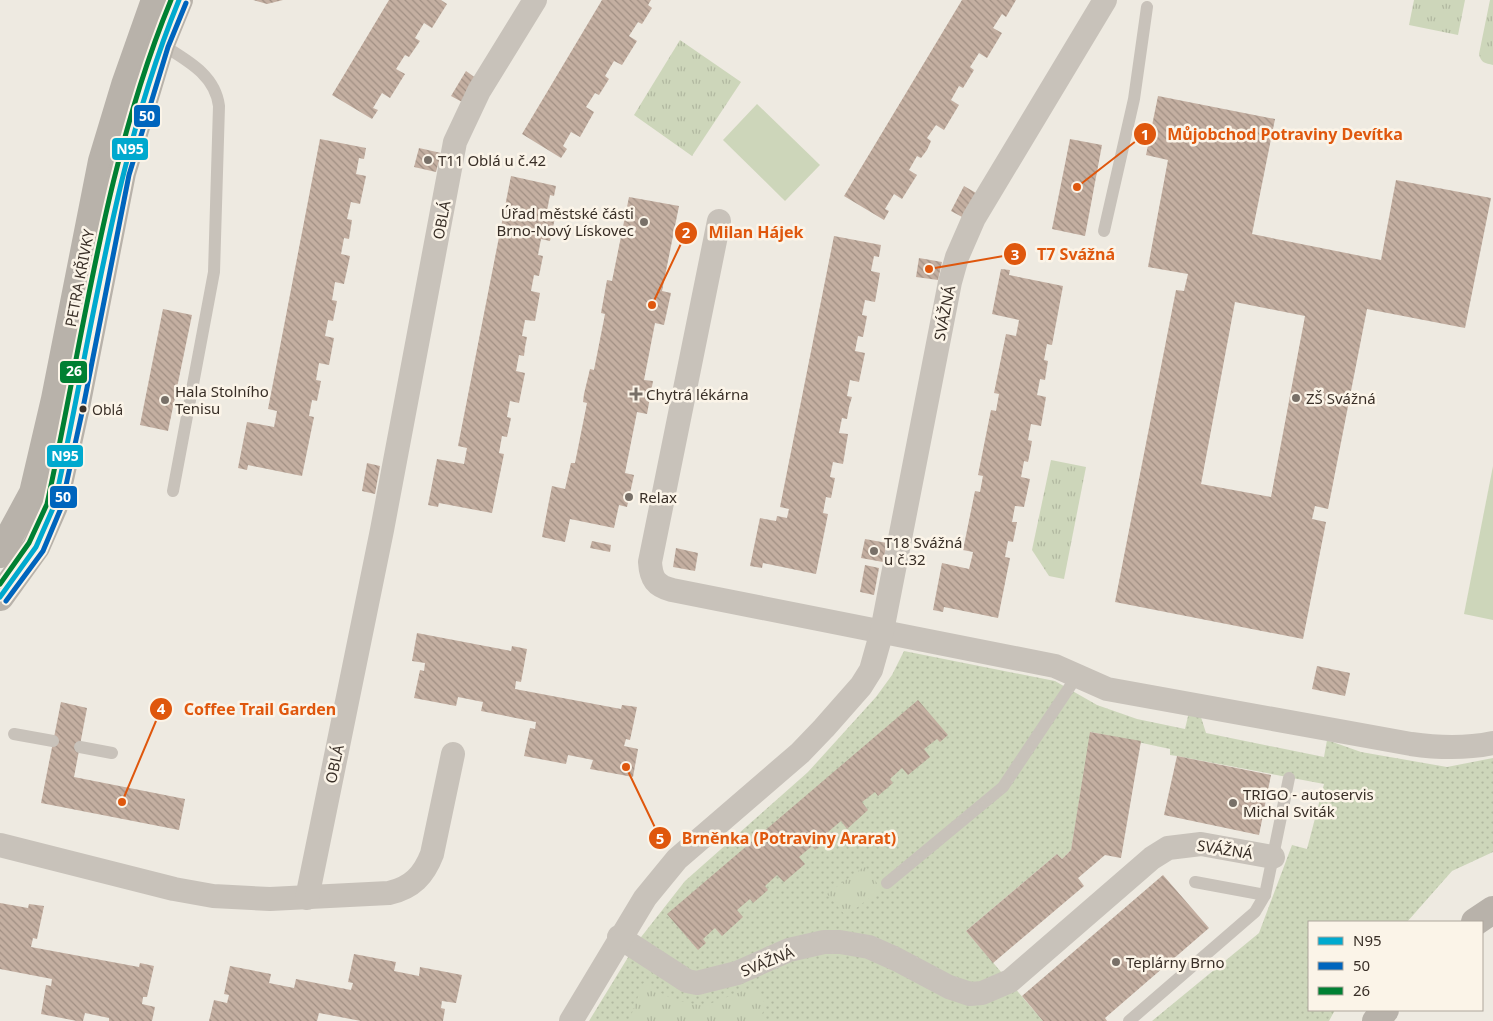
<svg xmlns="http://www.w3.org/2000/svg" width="1493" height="1021" viewBox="0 0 1493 1021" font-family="'Noto Sans',sans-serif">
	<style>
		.grass { fill: url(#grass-dots) }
		.park { fill: url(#park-tufts) }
		.pitch { fill: #cdd6ba }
		.building { fill: url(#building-back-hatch); fill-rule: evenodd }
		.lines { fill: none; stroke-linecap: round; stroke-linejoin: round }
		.lane { stroke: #c8c2ba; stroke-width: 12 }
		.street { stroke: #c8c2ba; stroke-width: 24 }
		.secondary { stroke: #b8b2aa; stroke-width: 28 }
		.bus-1-casing { stroke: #fbf4e8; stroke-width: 9 }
		.bus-2-casing { stroke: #fbf4e8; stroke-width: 9 }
		.bus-3-casing { stroke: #fbf4e8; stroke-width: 9 }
		.bus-1 { stroke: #00a9ce; stroke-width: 5 }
		.bus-2 { stroke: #0065bd; stroke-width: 5 }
		.bus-3 { stroke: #008033; stroke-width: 5 }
		.poi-dot { fill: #787068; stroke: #fbf4e8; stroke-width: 2 }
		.bus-dot { fill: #392f27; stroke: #fbf4e8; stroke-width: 2 }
		.labels { text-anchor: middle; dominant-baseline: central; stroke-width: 5; stroke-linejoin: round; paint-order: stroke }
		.bus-label { font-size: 14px; fill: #392f27; stroke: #fbf4e8; text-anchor: start }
		.poi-label { font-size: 15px; fill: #392f27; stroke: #fbf4e8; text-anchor: start }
		.street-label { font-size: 15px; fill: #392f27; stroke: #fbf4e8 }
		.leader { fill: none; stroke: #df570d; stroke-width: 2 }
		.callout-dot { fill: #df570d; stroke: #fbf4e8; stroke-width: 2 }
		.mark-label { font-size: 15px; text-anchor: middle; font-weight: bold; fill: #fff }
		.callout-label { font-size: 16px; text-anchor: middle; font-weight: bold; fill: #df570d; stroke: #fbf4e8; stroke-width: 5; stroke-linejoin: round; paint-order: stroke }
		.line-badge { stroke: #fbf4e8; stroke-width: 2 }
		.badge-label { font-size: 14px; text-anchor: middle; font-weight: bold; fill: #fff }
	</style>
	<defs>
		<pattern id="grass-dots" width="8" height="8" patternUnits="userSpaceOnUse" patternTransform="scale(1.25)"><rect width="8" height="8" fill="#cdd6ba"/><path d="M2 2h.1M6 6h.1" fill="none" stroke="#b1b8a0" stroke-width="1.8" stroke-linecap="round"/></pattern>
		<pattern id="park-tufts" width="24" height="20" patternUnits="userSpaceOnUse" patternTransform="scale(1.25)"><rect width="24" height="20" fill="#cdd6ba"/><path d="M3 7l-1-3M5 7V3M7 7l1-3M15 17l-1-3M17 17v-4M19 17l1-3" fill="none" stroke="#b1b8a0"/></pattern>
		<pattern id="building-back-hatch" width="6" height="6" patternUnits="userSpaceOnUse" patternTransform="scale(1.25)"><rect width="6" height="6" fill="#c4afa1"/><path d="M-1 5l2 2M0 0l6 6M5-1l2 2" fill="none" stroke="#a08f83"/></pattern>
	</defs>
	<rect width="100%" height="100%" fill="#eeeae1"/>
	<polygon class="grass" points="904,651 1055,681 1097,705 1137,719 1185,729 1189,712 1200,714 1206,733 1324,757 1327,740 1361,752 1447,767 1493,758 1493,852 1452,871 1407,922 1309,922 1309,1010 1335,1010 1329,1021 1152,1021 1259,933 1292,845 1307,849 1324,784 1177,756 1170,755 1170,749 1091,732 1071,850 1062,859 1057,854 966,931 1043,1021 589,1021 638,941 685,881 808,772 876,697 892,675"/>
	<g class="park">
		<polygon points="1414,0 1465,0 1458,35 1409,25"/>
		<path d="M 1490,0 L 1493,0 L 1493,65 C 1485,63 1481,63 1479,54 Z"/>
		<polygon points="680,40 741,82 692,156 634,115"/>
		<polygon points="1051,460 1086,467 1064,579 1049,576 1032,550"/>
		<polygon points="865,866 881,889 846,916 827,894"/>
		<polygon points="643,983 674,1000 704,1006 753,987 766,1005 759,1021 629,1021"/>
	</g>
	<g class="pitch">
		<polygon points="757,104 820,165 785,201 723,140"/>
		<polygon points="1493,466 1493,620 1464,614"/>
	</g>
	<g class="building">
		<polygon points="253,0 283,0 267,4"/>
		<polygon points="389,0 441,0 447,4 432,28 424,23 415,38 420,41 409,57 405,55 396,69 405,74 390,98 382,93 373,108 378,110 372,119 332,95"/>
		<polygon points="602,0 651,0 648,5 652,8 642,24 638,22 629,36 637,41 622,65 614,61 605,76 609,79 599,95 595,93 586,107 594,112 580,137 571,132 563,146 567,149 561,158 522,134"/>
		<polygon points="962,0 1016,0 1006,17 1002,14 993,28 1002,33 987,58 979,53 970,67 974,70 963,88 959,86 951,100 959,105 944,130 936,125 927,138 931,141 927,150 921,158 917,156 909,170 917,175 902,199 894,194 885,209 889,211 884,220 844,196"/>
		<polygon points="466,71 477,79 464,103 451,96"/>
		<path d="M 1158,96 L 1275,119 L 1252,234 L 1381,260 L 1396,180 L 1491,198 L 1465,328 L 1367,309 L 1328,509 L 1315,506 L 1312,519 L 1326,522 L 1303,639 L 1115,602 L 1176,290 L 1184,291 L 1188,274 L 1148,267 L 1168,160 L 1146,155 ZM 1235,302 L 1305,316 L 1271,497 L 1201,484 Z"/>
		<polygon points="320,139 366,148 364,159 359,158 356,174 366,176 360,204 351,202 347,219 352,220 349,239 344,238 341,254 350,256 344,284 335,282 332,300 337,301 333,321 328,320 325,336 334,338 329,365 319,363 316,380 321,381 317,401 312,400 309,416 314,417 302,476 248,465 247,470 238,468 247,422 274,427 277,411 268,409"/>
		<polygon points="1070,139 1102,145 1085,236 1052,229"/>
		<polygon points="419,148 441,153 436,172 414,167"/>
		<polygon points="511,176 556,186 554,196 550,195 547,211 556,213 550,241 541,239 538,255 543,256 539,276 534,275 531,291 540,293 535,321 525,320 522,336 527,337 525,347 524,356 519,355 516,371 525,373 519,403 510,401 507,417 511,418 507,437 502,436 499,453 504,454 492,513 439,503 438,507 428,505 437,459 464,464 467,448 458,446"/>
		<polygon points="964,186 976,193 964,218 951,211"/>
		<polygon points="629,197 679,206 662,291 671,293 664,325 655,323 644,380 653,381 647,414 637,412 625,473 634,475 627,507 619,505 614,528 570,519 565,542 542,537 552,486 565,489 571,463 575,463 587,403 583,402 584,394 590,369 594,370 605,314 601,313 607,280 612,281"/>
		<polygon points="834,236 881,245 879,257 874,256 871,271 880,273 875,302 865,300 862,315 867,316 863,337 858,336 855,351 865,353 859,382 850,380 847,396 852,397 849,407 847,419 842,418 839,433 848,434 843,464 833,462 830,477 835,478 831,498 826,497 823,513 828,514 816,574 763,563 762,568 750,566 760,518 776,521 777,516 787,518 789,509 780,507"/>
		<polygon points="919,258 942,262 938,280 916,277"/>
		<polygon points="1001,269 1010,270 1009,275 1063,286 1052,345 1047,344 1044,360 1048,361 1045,380 1040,379 1037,395 1046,397 1041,426 1031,424 1028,440 1032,441 1030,452 1028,462 1024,461 1021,477 1030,479 1024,507 1015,506 1012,522 1017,522 1013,542 1008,541 1005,557 1010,558 998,618 944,607 943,612 933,610 942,563 969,569 972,557 973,552 963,550 975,491 980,492 983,476 978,475 991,410 996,411 999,394 994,393 1006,334 1016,336 1019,320 992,314"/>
		<polygon points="163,309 192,315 168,431 140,425"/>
		<polygon points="367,463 380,466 375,494 362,491"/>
		<polygon points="865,539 887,543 883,562 861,558"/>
		<polygon points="592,541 611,545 610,552 590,548"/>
		<polygon points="676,548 698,553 695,571 673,567"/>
		<polygon points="865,565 879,568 874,595 860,592"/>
		<polygon points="417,633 511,651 512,646 527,649 521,682 516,681 515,689 621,709 622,705 637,707 630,740 626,739 624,746 638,749 633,777 590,769 593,760 568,755 566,764 524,756 530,728 535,729 536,722 481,711 483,702 458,697 456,706 414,698 420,670 424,671 425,663 412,661"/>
		<polygon points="1317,666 1350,673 1345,696 1312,689"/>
		<polygon points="918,700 948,735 940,742 937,739 924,749 930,757 908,775 902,768 890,779 893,783 878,796 875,792 862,802 868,810 847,829 841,821 828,832 831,836 815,850 812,846 799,857 805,864 784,882 777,875 765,886 768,890 753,903 750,899 737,910 743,917 722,936 715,928 703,939 706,943 698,950 667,914"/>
		<polygon points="61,702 87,708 74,777 185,799 179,830 41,803"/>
		<polygon points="1090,732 1141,741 1121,858 1105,855 1078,878 1084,886 993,963 966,931 1057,854 1062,859 1071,850"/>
		<polygon points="1177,756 1271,775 1259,835 1164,815"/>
		<polygon points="1163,875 1209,928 1105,1018 1107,1021 1043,1021 1022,996"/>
		<polygon points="0,903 28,908 29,904 44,906 37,939 33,938 31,947 139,967 140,963 154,966 147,997 143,997 142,1004 155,1007 152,1021 109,1021 109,1018 85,1013 83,1021 77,1021 41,1014 46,985 51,986 52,979 0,969"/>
		<polygon points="354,954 396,962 394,971 419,976 420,967 462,975 456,1003 442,1001 441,1008 445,1009 443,1021 361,1021 319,1013 317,1021 209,1021 214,1000 227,1003 229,995 224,994 230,966 271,974 269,983 294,988 296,979 351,990 353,983 348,982"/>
	</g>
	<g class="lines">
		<g class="lane">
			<path d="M 161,44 C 186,60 215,74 219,106 L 214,272 L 173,491"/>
			<polyline points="1104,231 1134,99 1147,7"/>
			<polyline points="14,734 53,741"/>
			<polyline points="80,747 112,753"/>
			<polyline points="1195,882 1265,895"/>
			<polyline points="887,883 1003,787 1077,676"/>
			<polyline points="1129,1021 1255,912 1265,895 1289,778"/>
		</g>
		<g class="street">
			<path d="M 719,221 L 650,562 C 651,579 656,586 672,590 L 1055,666 L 1107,689 L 1411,744 C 1439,748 1465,749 1493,743"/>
			<path d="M 0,845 L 174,889 L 213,896 L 270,899 L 389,893 C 412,888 424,875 432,854 L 453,754"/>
			<polyline points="307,898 382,530 455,142 479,91 535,0"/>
			<polyline points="619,937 687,981 697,983 737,973 789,950 824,942 840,942 869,947 896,959 949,987 970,994 982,993 1010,981 1152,858 1168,848 1201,844 1273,857"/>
			<polyline points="571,1021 645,898 677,859 800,753 824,728 861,686 871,670 882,631 950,282 957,257 974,218 1105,0"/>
		</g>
		<g class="secondary">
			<polyline points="0,554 33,493 55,399 102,161 125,85 155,0"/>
			<polyline points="0,597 36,547 54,506 76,407 122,173 161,44 179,0"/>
			<polyline points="1475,922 1493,910"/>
			<polyline points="1376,1021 1385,1010"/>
		</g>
		<g class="bus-1-casing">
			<path id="bus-1" d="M 0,597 L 36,547 L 54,506 C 92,337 113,161 179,0"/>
		</g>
		<g class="bus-2-casing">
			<polyline id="bus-2" points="6,601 43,551 61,508 83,408 129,175 168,47 186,3"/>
		</g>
		<g class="bus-3-casing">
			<path id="bus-3" d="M 0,584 L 29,543 L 47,504 C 84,335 105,160 171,0"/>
		</g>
		<use href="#bus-1" class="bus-1"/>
		<use href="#bus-2" class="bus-2"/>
		<use href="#bus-3" class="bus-3"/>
	</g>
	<g class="poi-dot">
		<circle cx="428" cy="160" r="5"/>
		<circle cx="644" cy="222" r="5"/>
		<path d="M633.5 386.5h5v5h5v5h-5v5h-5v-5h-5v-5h5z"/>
		<circle cx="1296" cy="398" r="5"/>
		<circle cx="165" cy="400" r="5"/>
		<circle cx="629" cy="497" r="5"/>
		<circle cx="874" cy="551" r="5"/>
		<circle cx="1233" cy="803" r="5"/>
		<circle cx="1116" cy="962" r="5"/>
	</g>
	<circle class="bus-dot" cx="83" cy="409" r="4.5"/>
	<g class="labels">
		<g class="bus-label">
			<text x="92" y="409">Oblá</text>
		</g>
		<g class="poi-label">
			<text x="438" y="160">T11 Oblá u č.42</text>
			<text x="634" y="213" text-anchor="end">Úřad městské části<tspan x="634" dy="17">Brno-Nový Lískovec</tspan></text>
			<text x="175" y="391">Hala Stolního<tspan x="175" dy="17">Tenisu</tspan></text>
			<text x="646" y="394">Chytrá lékárna</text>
			<text x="1306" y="398">ZŠ Svážná</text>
			<text x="639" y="497">Relax</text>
			<text x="884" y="542">T18 Svážná<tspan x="884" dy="17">u č.32</tspan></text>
			<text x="1243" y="794">TRIGO - autoservis<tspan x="1243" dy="17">Michal Sviták</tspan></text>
			<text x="1126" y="962">Teplárny Brno</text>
		</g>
		<g class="street-label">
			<text transform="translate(441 220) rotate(-79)">OBLÁ</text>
			<text transform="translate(79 278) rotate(-79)">PETRA KŘIVKY</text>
			<text transform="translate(944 313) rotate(-79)">SVÁŽNÁ</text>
			<text transform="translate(334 764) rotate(-78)">OBLÁ</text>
			<text transform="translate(1225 849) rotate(9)">SVÁŽNÁ</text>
			<text transform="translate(767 961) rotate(-22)">SVÁŽNÁ</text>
		</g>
	</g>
	<path class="leader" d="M1077 187L1145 134M652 305L686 233M929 269L1015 254M122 802L161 709M626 767L660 838"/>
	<g class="callout-dot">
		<circle cx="1077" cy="187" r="5"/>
		<circle cx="652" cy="305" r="5"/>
		<circle cx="929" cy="269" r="5"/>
		<circle cx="122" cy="802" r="5"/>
		<circle cx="626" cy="767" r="5"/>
		<circle cx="1145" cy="134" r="12"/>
		<circle cx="686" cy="233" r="12"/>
		<circle cx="1015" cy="254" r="12"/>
		<circle cx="161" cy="709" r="12"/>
		<circle cx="660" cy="838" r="12"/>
	</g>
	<g class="mark-label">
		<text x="1145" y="140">1</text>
		<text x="686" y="238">2</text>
		<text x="1015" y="260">3</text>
		<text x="161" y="714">4</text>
		<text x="660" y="844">5</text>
	</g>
	<g class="callout-label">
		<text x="1285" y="140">Můjobchod Potraviny Devítka</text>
		<text x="756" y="238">Milan Hájek</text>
		<text x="1076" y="260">T7 Svážná</text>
		<text x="260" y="715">Coffee Trail Garden</text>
		<text x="789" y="844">Brněnka (Potraviny Ararat)</text>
	</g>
	<g class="line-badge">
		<rect x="133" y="104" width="28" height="24" rx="5" fill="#0065bd"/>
		<rect x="111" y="137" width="38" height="24" rx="5" fill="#00a9ce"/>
		<rect x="59" y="360" width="29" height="24" rx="5" fill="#008033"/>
		<rect x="46" y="444" width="38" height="24" rx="5" fill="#00a9ce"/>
		<rect x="49" y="485" width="29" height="24" rx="5" fill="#0065bd"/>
	</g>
	<g class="badge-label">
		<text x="147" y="121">50</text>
		<text x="130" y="154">N95</text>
		<text x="74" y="376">26</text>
		<text x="65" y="461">N95</text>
		<text x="63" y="502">50</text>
	</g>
	<rect x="1308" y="921" width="175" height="90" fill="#fbf4e8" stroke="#ada59b"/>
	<rect x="1318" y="937" width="25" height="8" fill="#00a9ce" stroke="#ada59b"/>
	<text x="1353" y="946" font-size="15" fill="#392f27">N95</text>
	<rect x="1318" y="962" width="25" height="8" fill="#0065bd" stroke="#ada59b"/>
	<text x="1353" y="971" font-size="15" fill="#392f27">50</text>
	<rect x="1318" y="987" width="25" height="8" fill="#008033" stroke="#ada59b"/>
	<text x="1353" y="996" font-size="15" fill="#392f27">26</text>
</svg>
